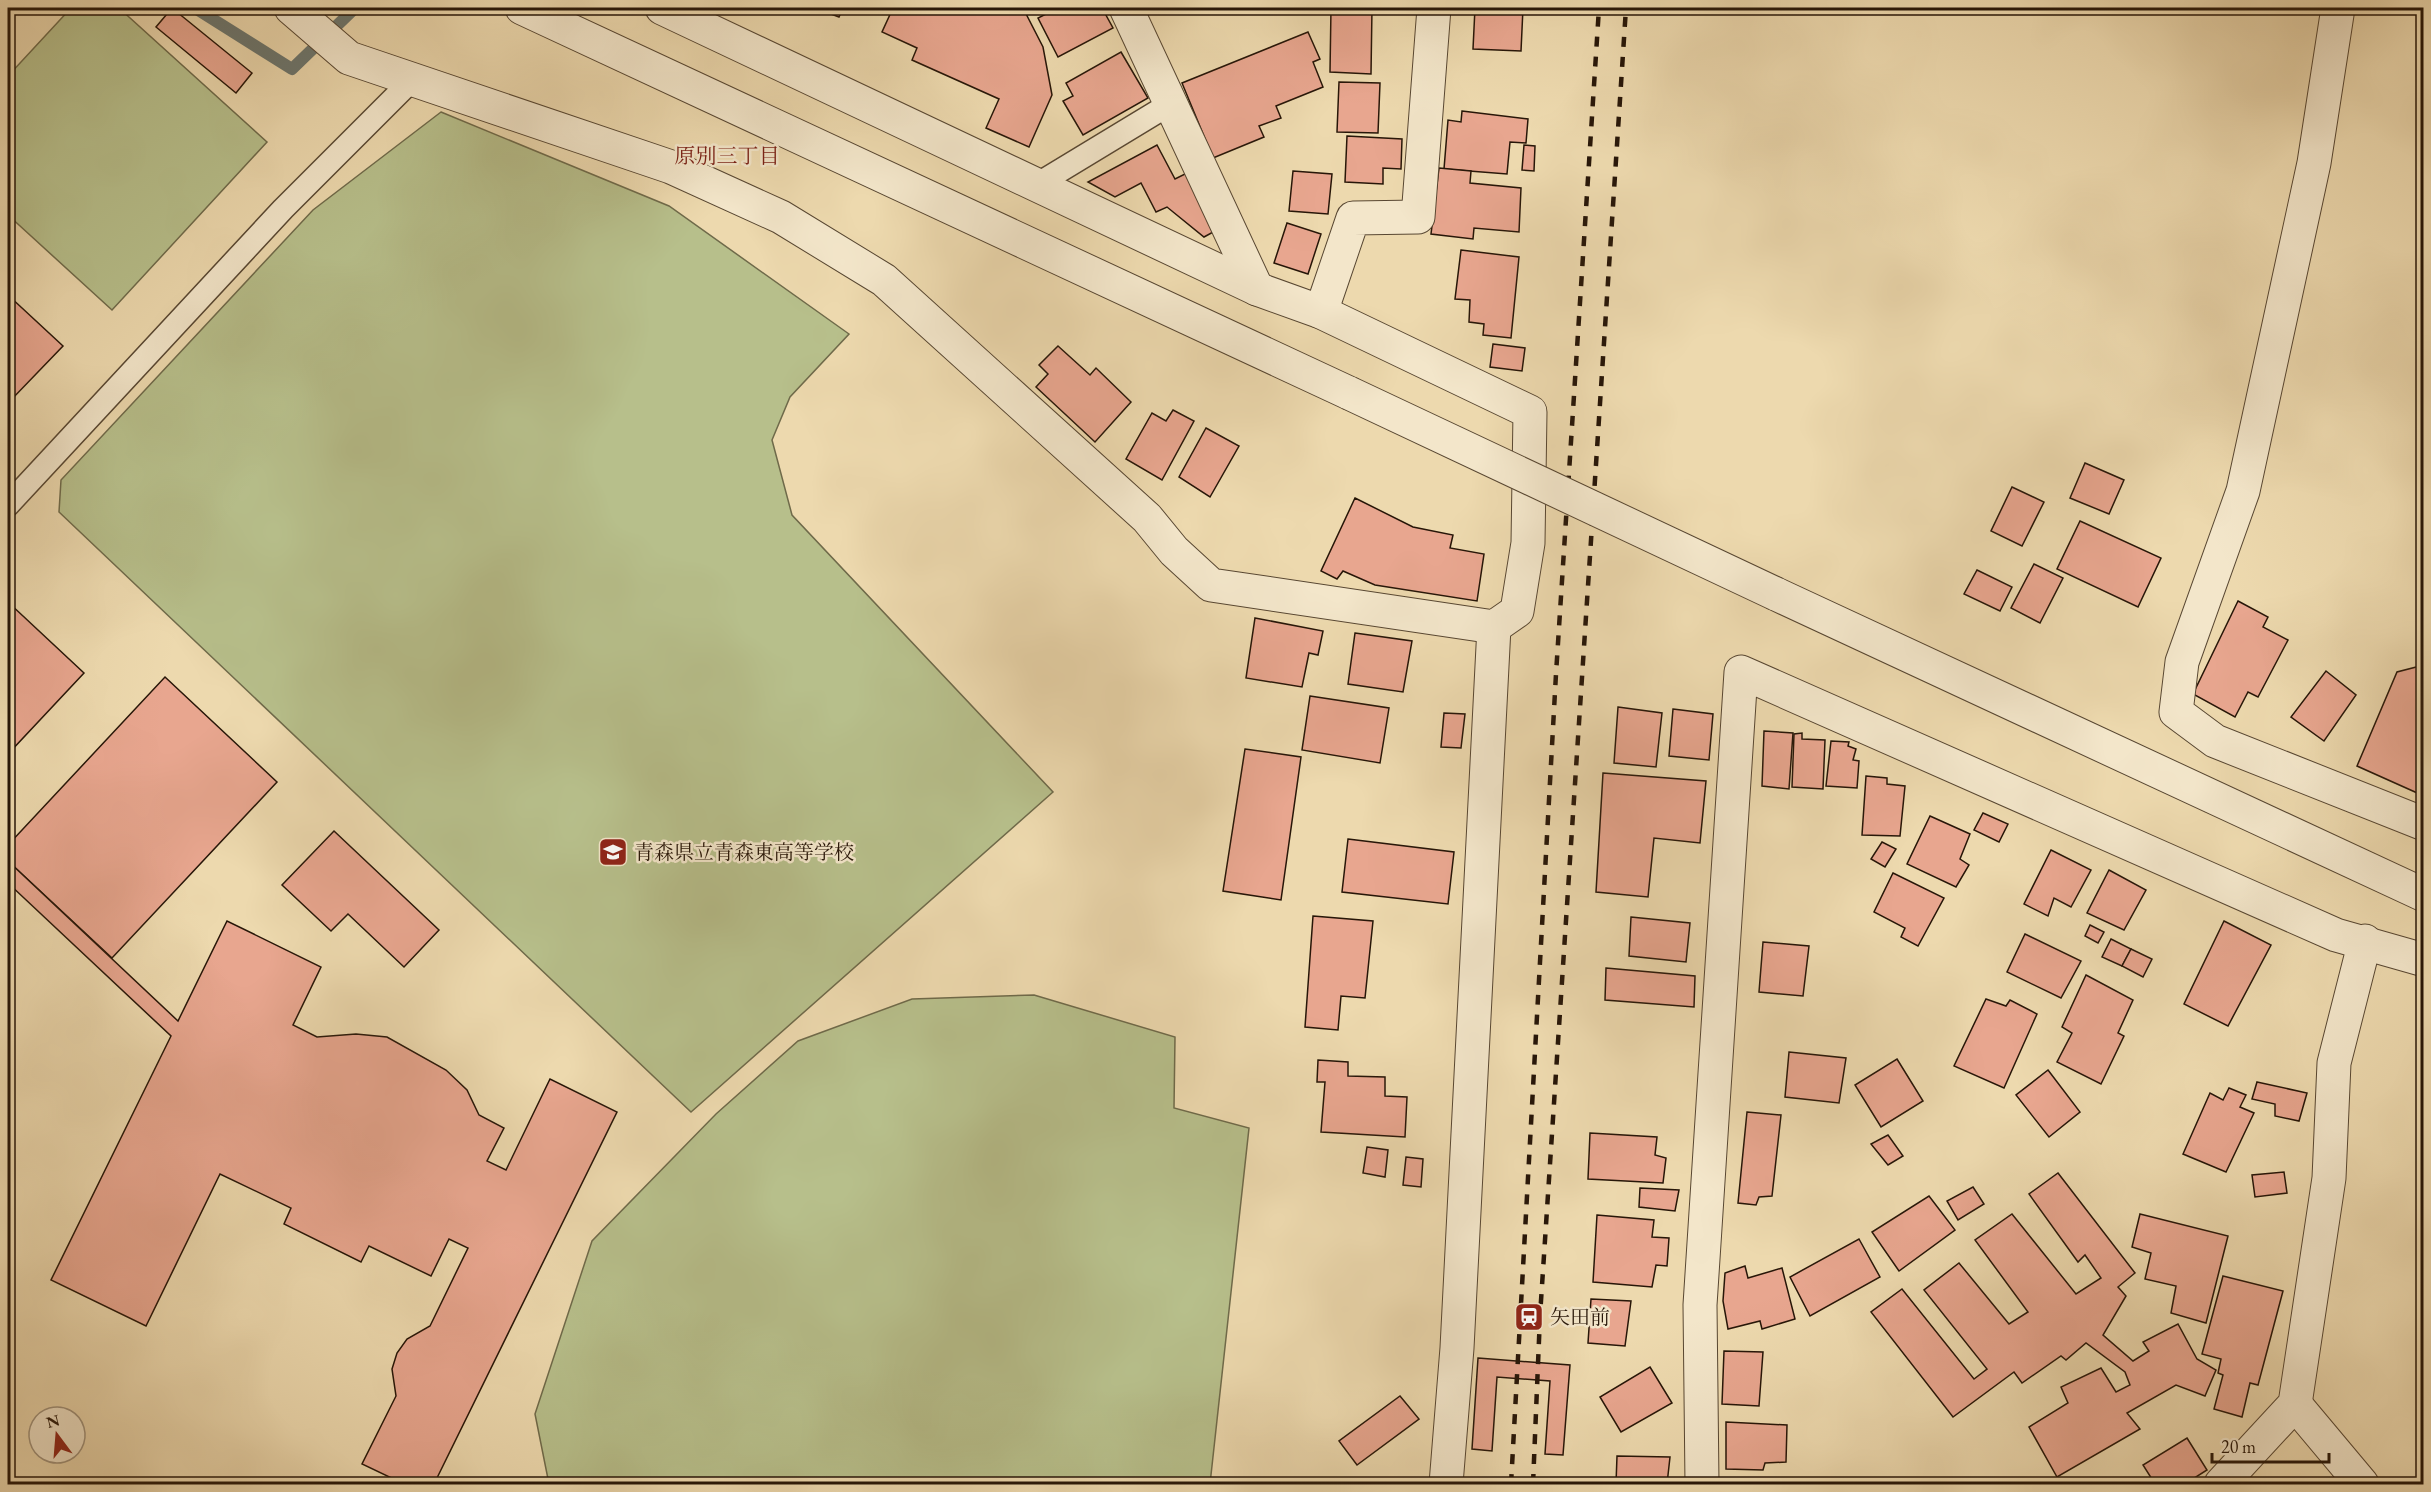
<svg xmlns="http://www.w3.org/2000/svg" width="2431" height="1492" viewBox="0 0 2431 1492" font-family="'EB Garamond','Noto Serif JP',serif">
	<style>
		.green { fill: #b7bf8b; stroke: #6f6a4a; stroke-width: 1.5 }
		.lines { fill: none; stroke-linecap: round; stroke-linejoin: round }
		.stream { stroke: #6d776f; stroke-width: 12 }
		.building { fill: #e8a68f; stroke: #271608; stroke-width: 1.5 }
		.service-casing { stroke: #584732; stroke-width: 25 }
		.minor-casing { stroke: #584732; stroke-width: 35 }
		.tertiary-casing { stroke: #584732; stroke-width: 35 }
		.service { stroke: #f3e6ca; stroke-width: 22 }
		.minor { stroke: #f3e6ca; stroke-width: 33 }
		.tertiary { stroke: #f3e6ca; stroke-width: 33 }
		.rail { stroke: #271608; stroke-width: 4.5; stroke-dasharray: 10 10; stroke-linecap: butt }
		.tertiary-bridge-casing { stroke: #584732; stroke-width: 35; stroke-linecap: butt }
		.tertiary-bridge { stroke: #f3e6ca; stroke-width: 33 }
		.labels { text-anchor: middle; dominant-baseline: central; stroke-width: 5; stroke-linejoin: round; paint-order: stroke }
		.poi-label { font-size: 20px; fill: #271608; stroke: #f3e6ca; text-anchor: start }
		.neighbourhood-label { font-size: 21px; fill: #7a1f14; stroke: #f3e6ca }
	</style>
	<rect width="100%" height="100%" fill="#edd9ae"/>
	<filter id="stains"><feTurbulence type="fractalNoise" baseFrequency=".00333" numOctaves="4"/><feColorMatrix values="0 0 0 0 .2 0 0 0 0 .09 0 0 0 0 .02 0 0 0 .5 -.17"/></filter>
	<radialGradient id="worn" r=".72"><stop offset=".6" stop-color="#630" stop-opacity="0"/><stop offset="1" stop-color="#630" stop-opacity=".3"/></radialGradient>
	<g class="green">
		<polygon points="71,8 119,8 267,142 112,310 8,215 8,76"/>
		<polygon points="441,112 669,206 849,334 790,397 772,440 792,515 1053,792 691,1112 59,512 61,480 313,210"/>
		<polygon points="1034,995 1175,1037 1174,1108 1249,1128 1210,1484 549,1484 535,1414 592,1241 716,1114 798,1041 912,999"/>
	</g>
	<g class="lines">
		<polyline class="stream" points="195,8 292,69 355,8"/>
	</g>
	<g class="building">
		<polygon points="172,8 252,73 236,93 156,27"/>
		<polygon points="815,8 843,8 839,17"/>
		<polygon points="893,8 1023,8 1043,47 1052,95 1029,147 986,128 999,99 912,60 917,48 882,32"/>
		<polygon points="1058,8 1102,8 1113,28 1058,57 1038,18"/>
		<polygon points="1331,8 1372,8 1371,74 1330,72"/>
		<polygon points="1475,8 1523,8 1521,51 1473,49"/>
		<polygon points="1308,32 1320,59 1313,62 1323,87 1276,106 1281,118 1259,126 1264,137 1213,158 1182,83"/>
		<polygon points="1121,52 1148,98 1083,135 1063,101 1073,96 1066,83"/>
		<polygon points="1339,82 1380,83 1378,133 1337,132"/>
		<polygon points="1462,111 1528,119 1526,143 1510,142 1507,174 1444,169 1448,120 1461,122"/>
		<polygon points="1347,136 1402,139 1401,169 1383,168 1383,184 1345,182"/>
		<polygon points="1157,145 1175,179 1187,173 1217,230 1204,237 1167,207 1156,212 1141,183 1115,197 1088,182"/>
		<polygon points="1524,145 1535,146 1534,171 1522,170"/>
		<polygon points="1439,168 1471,171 1470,183 1521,188 1519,232 1474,228 1473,239 1431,234"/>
		<polygon points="1293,171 1332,174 1328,214 1289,211"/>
		<polygon points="1287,223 1321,234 1308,274 1274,263"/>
		<polygon points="1461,250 1519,257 1511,338 1483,335 1484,324 1469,322 1470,300 1455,299"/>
		<polygon points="8,295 63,346 11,400 8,397"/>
		<polygon points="1493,344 1525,348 1522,371 1490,367"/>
		<polygon points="1058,346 1090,375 1096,368 1131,402 1095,442 1036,387 1048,374 1039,365"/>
		<polygon points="1173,410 1194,421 1162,480 1126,459 1152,413 1166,421"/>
		<polygon points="1206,428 1239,446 1210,497 1179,477"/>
		<polygon points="2085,463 2124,480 2109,514 2070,498"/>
		<polygon points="2012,487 2044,502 2022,546 1991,531"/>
		<polygon points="1355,498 1413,527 1453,535 1450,548 1484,554 1477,601 1375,585 1343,571 1337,579 1321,571"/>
		<polygon points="2080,521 2161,558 2138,607 2057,569"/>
		<polygon points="2034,564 2063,578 2040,623 2011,608"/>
		<polygon points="1977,570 2012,587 2000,611 1964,594"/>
		<polygon points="2238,601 2268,617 2263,627 2288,640 2258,697 2248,692 2235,717 2193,694"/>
		<polygon points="8,602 84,673 8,754"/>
		<polygon points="1255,618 1323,631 1318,655 1309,653 1302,687 1246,678"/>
		<polygon points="1355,633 1412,641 1403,692 1348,684"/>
		<polygon points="2424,665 2424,796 2357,766 2397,672"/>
		<polygon points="2326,671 2356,695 2324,741 2291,717"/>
		<polygon points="165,677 277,782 112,958 8,861 8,845"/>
		<polygon points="1310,696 1389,708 1380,763 1302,750"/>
		<polygon points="1618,707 1662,713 1656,767 1614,763"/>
		<polygon points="1673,709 1713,714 1709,760 1669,756"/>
		<polygon points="1444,713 1465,714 1461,748 1441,747"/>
		<polygon points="1764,731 1793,733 1789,789 1762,786"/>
		<polygon points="1802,733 1802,739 1825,740 1823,789 1792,787 1794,734"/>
		<polygon points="1831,741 1849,742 1848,746 1856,749 1853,760 1859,761 1857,788 1826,786"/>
		<polygon points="1245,749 1301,757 1281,900 1223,891"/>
		<polygon points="1603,773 1706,781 1700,843 1654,838 1648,897 1596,892"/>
		<polygon points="1866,776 1887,778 1887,784 1905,786 1900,836 1862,835"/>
		<polygon points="1983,813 2008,824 1999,842 1974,830"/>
		<polygon points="1930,816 1970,834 1960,859 1969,865 1956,887 1907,864"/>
		<polygon points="334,831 439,930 404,967 348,914 331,931 282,885"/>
		<polygon points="1348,839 1454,852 1448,904 1342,892"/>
		<polygon points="1882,842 1896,849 1885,867 1871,859"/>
		<polygon points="2051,850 2091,870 2071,907 2054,898 2048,916 2024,904"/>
		<polygon points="8,861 178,1021 227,921 321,967 293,1025 317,1037 356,1034 387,1037 446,1070 467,1090 479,1115 504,1128 487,1161 506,1170 550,1079 617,1112 434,1484 404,1484 362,1464 396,1396 392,1369 397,1353 407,1339 430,1326 468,1248 449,1239 431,1276 369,1246 361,1262 284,1224 291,1208 220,1174 146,1326 51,1280 171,1036 8,883"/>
		<polygon points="2109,870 2146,890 2124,930 2087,913"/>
		<polygon points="1893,873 1944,898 1918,946 1901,937 1905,928 1874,912"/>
		<polygon points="1313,916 1373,921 1365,998 1341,996 1338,1030 1305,1027"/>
		<polygon points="1631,917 1690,923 1686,962 1629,956"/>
		<polygon points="2224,921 2271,945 2228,1026 2184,1004"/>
		<polygon points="2090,925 2104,932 2098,943 2085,936"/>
		<polygon points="2025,934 2081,961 2061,998 2007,972"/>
		<polygon points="2111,939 2131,949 2122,966 2102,957"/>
		<polygon points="1763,942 1809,946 1803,996 1759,992"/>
		<polygon points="2131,949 2152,959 2143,977 2122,966"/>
		<polygon points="1606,968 1695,976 1694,1007 1605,1000"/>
		<polygon points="2086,975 2133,1000 2118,1033 2124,1036 2101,1084 2057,1062 2072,1033 2062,1027"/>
		<polygon points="1986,999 2006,1006 2010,1000 2037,1014 2004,1088 1954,1066"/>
		<polygon points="1789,1052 1846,1058 1839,1103 1785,1097"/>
		<polygon points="1897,1059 1923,1101 1881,1127 1855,1085"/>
		<polygon points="1318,1060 1348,1062 1348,1076 1385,1077 1385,1096 1407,1097 1405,1137 1321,1132 1325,1082 1317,1082"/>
		<polygon points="2048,1070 2080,1112 2049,1137 2016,1095"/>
		<polygon points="2257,1082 2307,1093 2299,1121 2275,1116 2275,1104 2252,1099"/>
		<polygon points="2229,1088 2246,1095 2240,1107 2254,1113 2226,1172 2183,1154 2210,1093 2223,1100"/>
		<polygon points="1747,1112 1781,1115 1772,1196 1759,1197 1756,1205 1738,1203"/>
		<polygon points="1590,1133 1657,1137 1655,1155 1666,1158 1663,1183 1588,1179"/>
		<polygon points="1888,1135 1903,1156 1888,1165 1871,1144"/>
		<polygon points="1367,1147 1388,1150 1385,1177 1363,1173"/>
		<polygon points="1406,1157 1423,1159 1421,1187 1403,1185"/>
		<polygon points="2284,1172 2287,1193 2255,1197 2252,1175"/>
		<polygon points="2058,1173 2135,1273 2118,1287 2126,1296 2103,1335 2133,1361 2149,1351 2143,1342 2178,1324 2197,1359 2216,1370 2205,1396 2176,1385 2127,1413 2140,1429 2057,1477 2029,1427 2068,1403 2061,1387 2101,1368 2116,1392 2130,1385 2125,1372 2086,1343 2066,1360 2061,1356 2022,1383 2014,1372 1953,1417 1871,1312 1902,1289 1974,1379 1987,1369 1924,1290 1959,1263 2009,1324 2028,1312 1975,1240 2012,1214 2076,1294 2101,1278 2085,1255 2078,1262 2029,1194"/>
		<polygon points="1973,1187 1984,1204 1958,1220 1947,1201"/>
		<polygon points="1640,1188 1679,1190 1675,1211 1639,1207"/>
		<polygon points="1929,1196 1955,1230 1899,1271 1872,1232"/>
		<polygon points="2140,1214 2228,1236 2206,1323 2171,1313 2176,1286 2145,1279 2151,1253 2132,1247"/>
		<polygon points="1597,1215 1654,1220 1652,1237 1669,1238 1667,1266 1656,1265 1652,1287 1593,1282"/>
		<polygon points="1859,1239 1880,1277 1810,1316 1790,1277"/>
		<polygon points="1745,1266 1748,1278 1782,1268 1795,1319 1762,1329 1760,1321 1728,1329 1723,1301 1725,1273"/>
		<polygon points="2223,1276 2283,1291 2258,1385 2250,1383 2242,1417 2214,1409 2223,1375 2218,1373 2221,1359 2202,1354"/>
		<polygon points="1591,1299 1631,1301 1625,1346 1588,1343"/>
		<polygon points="1724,1351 1763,1352 1759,1406 1722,1404"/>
		<polygon points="1478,1358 1570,1365 1563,1455 1545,1454 1550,1381 1497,1377 1492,1451 1472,1449"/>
		<polygon points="1650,1367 1672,1403 1621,1432 1600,1397"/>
		<polygon points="1400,1396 1419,1419 1357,1465 1339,1441"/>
		<polygon points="1726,1422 1787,1425 1786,1462 1765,1463 1763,1470 1726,1469"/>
		<polygon points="2187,1438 2207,1470 2185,1484 2155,1484 2143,1465"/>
		<polygon points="1617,1456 1670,1457 1667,1484 1616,1484"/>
	</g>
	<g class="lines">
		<g class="service-casing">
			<g id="service">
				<polyline points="1038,184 1170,104"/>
				<polyline points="8,505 283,209 413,79"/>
			</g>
		</g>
		<g class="minor-casing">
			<g id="minor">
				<polyline points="291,8 349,58 671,167 781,217 884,280 1147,518 1174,551 1211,585 1494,627 1517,611 1528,543 1530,412 1321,312 1257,289 662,8"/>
				<polyline points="1126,8 1257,289"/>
				<polyline points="2338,8 2314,163 2243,491 2182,662 2176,712 2215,741 2424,824"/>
				<polyline points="1321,312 1353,218 1418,217 1434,8"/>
				<polyline points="2295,1404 2362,1484"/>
				<polyline points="1446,1484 1457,1348 1494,627"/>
				<polyline points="1702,1484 1700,1305 1741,672 2336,935 2424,960"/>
				<polyline points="2221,1484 2295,1404 2329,1178 2334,1063 2365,941"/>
			</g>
		</g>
		<g class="tertiary-casing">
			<g id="tertiary">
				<polyline points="522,8 1349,393"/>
				<polyline points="1776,594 2424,895"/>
			</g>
		</g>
		<use href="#service" class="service"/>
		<use href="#minor" class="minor"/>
		<use href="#tertiary" class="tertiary"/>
		<g class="rail">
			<polyline points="1511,1484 1556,674 1599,8"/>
			<polyline points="1533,1484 1540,1316 1626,8"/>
		</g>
		<g class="tertiary-bridge-casing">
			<polyline id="tertiary-bridge" points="1349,393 1776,594"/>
		</g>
		<use href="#tertiary-bridge" class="tertiary-bridge"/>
	</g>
	<defs>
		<g id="school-square" transform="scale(1.5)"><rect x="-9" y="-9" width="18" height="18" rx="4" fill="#8f2418" stroke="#f3e6ca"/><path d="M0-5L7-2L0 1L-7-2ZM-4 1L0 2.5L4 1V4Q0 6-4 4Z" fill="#fff"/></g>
		<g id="station-square" transform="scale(1.5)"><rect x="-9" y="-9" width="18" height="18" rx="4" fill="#8f2418" stroke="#f3e6ca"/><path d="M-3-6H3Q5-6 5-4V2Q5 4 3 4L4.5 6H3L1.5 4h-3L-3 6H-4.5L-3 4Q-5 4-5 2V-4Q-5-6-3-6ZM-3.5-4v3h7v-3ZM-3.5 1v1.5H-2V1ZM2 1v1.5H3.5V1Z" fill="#fff"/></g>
	</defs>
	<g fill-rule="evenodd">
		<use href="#school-square" x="613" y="852"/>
		<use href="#station-square" x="1529" y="1317"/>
	</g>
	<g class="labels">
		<g class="poi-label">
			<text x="634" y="852">青森県立青森東高等学校</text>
			<text x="1550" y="1317">矢田前</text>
		</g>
		<g class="neighbourhood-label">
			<text x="727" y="155">原別三丁目</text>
		</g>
	</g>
	<rect width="2431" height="1492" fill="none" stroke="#edd9ae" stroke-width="30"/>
	<rect x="9" y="9" width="2413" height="1474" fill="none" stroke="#271608" stroke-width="3"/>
	<rect x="15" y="15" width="2401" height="1462" fill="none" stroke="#271608" stroke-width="1.5"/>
	<g transform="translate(57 1435) rotate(344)"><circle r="28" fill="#f3e6ca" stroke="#a1937c" stroke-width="1.5"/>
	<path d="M0-4.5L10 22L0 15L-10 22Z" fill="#8f2418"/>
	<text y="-9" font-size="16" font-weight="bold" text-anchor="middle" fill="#271608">N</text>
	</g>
	<path d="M2212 1453v9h117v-9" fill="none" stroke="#271608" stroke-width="3"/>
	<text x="2221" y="1453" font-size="18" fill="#271608" stroke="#f3e6ca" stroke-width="4.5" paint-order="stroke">20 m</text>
	<rect width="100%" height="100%" filter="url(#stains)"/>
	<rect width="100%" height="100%" fill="url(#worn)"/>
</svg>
